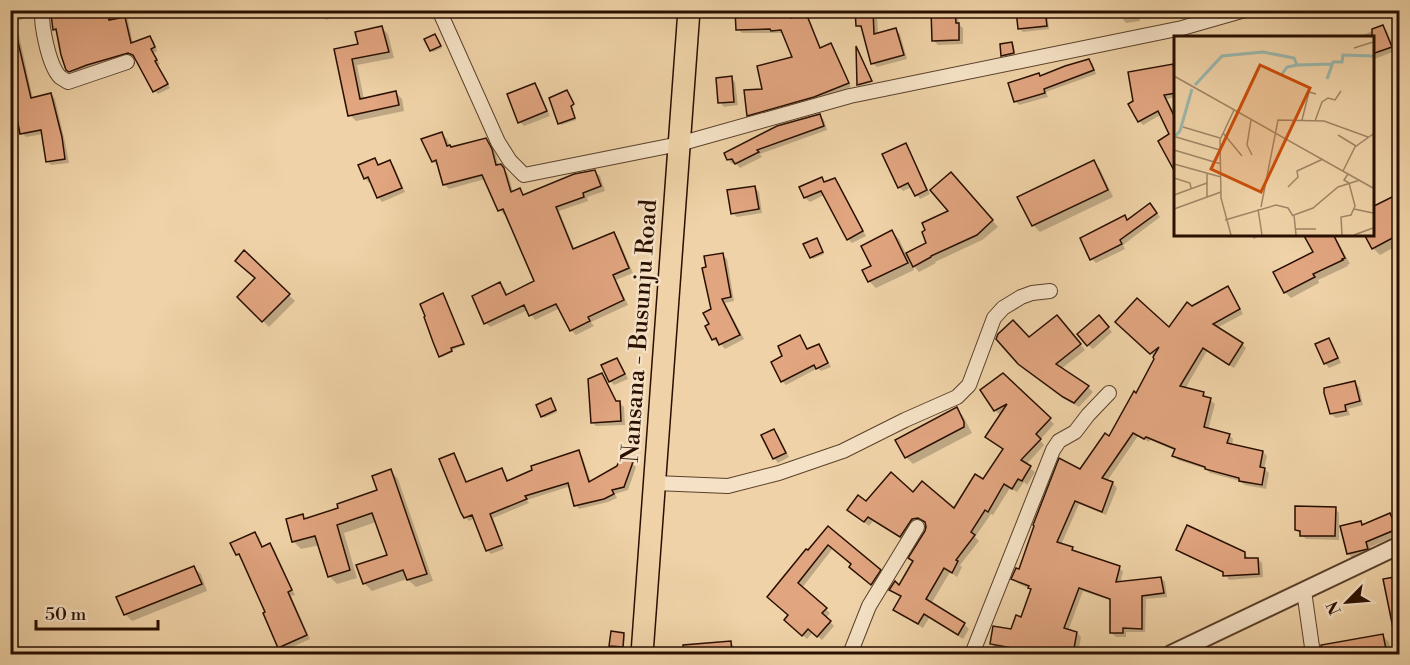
<svg xmlns="http://www.w3.org/2000/svg" width="1410" height="665" viewBox="0 0 1410 665" font-family="'Libre Bodoni',serif">
	<style>
		.shadow { fill: #0003 }
		.building { fill: #e1a580; stroke: #290f00; stroke-width: 1.5 }
		.lines { fill: none; stroke-linecap: round; stroke-linejoin: round }
		.minor-casing { stroke: #5a402a; stroke-width: 16 }
		.tertiary-casing { stroke: #5a402a; stroke-width: 20 }
		.primary-casing { stroke: #290f00; stroke-width: 24 }
		.minor { stroke: #f5e2c6; stroke-width: 14 }
		.tertiary { stroke: #f5e2c6; stroke-width: 16 }
		.primary { stroke: #efd2a7; stroke-width: 21 }
		.labels { text-anchor: middle; dominant-baseline: central; stroke-width: 5; stroke-linejoin: round; paint-order: stroke }
		.street-label { font-size: 24px; fill: #290f00; stroke: #f5e2c6 }
		.inset-river { fill: none; stroke: #9ab7ac; stroke-width: 3 }
		.inset-road { fill: none; stroke: #a08464; stroke-width: 1.5 }
		.view { fill: #cb4e0a; fill-opacity: 0.15; stroke: #cb4e0a; stroke-width: 3 }
		.inset-edge { fill: none; stroke: #290f00; stroke-width: 3 }
	</style>
	<rect width="100%" height="100%" fill="#efd2a7"/>
	<filter id="stains"><feTurbulence type="fractalNoise" baseFrequency=".00333" numOctaves="4"/><feColorMatrix values="0 0 0 0 .2 0 0 0 0 .09 0 0 0 0 .02 0 0 0 .5 -.17"/></filter>
	<radialGradient id="worn" r=".72"><stop offset=".6" stop-color="#630" stop-opacity="0"/><stop offset="1" stop-color="#630" stop-opacity=".3"/></radialGradient>
	<g class="shadow">
		<polygon points="10,10 27,10 27,18 16,21 33,99 51,94 55,99 65,142 69,163 51,165 47,161 43,134 26,137 22,133 18,114 10,116"/>
		<polygon points="71,10 126,10 133,44 150,38 154,41 157,51 153,53 160,64 158,65 170,88 158,94 155,91 136,57 133,56 91,68 74,75 71,73 67,69 58,33 54,29"/>
		<polygon points="321,10 353,10 326,20 323,16"/>
		<polygon points="737,10 800,10 805,35 813,34 817,38 821,49 830,45 834,49 851,87 818,100 752,119 748,115 764,90 795,58 784,33 742,33 738,29"/>
		<polygon points="857,10 875,10 877,13 878,35 896,30 900,34 907,59 877,67 872,63 863,29 857,25"/>
		<polygon points="1014,10 1047,10 1049,29 1023,32 1019,28 1017,17 1014,14"/>
		<polygon points="1120,10 1138,10 1140,21 1126,23 1122,18"/>
		<polygon points="954,13 958,18 959,25 963,28 963,44 938,45 934,41"/>
		<polygon points="1383,27 1387,31 1395,51 1372,60 1372,38 1360,38 1360,36"/>
		<polygon points="382,28 388,34 394,58 357,65 364,99 396,93 402,99 404,111 356,121 350,115 336,50 360,45"/>
		<polygon points="435,35 442,48 433,52 431,50"/>
		<polygon points="1012,44 1014,45 1015,55 1005,57 1003,55"/>
		<polygon points="858,49 872,82 860,86 858,85"/>
		<polygon points="1089,60 1093,64 1096,74 1046,92 1048,97 1019,105 1015,101 1041,77"/>
		<polygon points="1172,65 1176,69 1176,97 1167,99 1175,115 1173,116 1176,121 1176,164 1171,135 1162,114 1143,125 1139,121"/>
		<polygon points="731,78 735,82 738,105 724,107 720,102"/>
		<polygon points="535,84 539,89 550,116 524,126 520,122"/>
		<polygon points="568,94 574,106 572,107 576,120 561,125 559,123"/>
		<polygon points="819,116 824,120 827,130 760,154 762,157 740,168 735,163 732,164 728,159"/>
		<polygon points="442,134 447,139 451,149 486,140 491,144 496,155 499,166 501,165 508,174 513,192 519,190 525,196 595,172 600,176 605,191 587,197 588,201 559,211 575,250 614,233 618,238 633,273 616,280 628,305 591,322 594,326 576,335 572,331 560,308 535,320 528,310 490,327 486,323 500,284 505,289 508,296 536,282 506,214 504,215 500,210 485,179 449,189 445,185 439,165 438,166 433,161"/>
		<polygon points="1400,134 1400,144 1395,136"/>
		<polygon points="905,145 909,149 930,194 920,199 912,187 903,191 899,187"/>
		<polygon points="375,160 380,166 390,162 394,166 405,192 382,202 378,197 372,182 369,183 365,178"/>
		<polygon points="1093,162 1100,169 1113,197 1040,232 1033,225"/>
		<polygon points="821,179 825,183 834,179 839,184 866,236 852,243 848,239 824,195 810,202 805,198 801,188"/>
		<polygon points="957,179 998,227 982,240 935,262 936,263 919,272 912,264 914,270 876,288 869,281 864,271 873,267 892,232 899,239 906,254 928,243 950,211"/>
		<polygon points="755,188 759,192 762,213 737,217 732,213"/>
		<polygon points="1400,194 1400,244 1380,255 1373,248 1366,234 1372,234"/>
		<polygon points="1154,209 1160,217 1123,245 1125,249 1096,263 1092,259 1124,217 1128,221"/>
		<polygon points="1249,234 1264,234 1254,239"/>
		<polygon points="1305,234 1334,234 1350,264 1347,265 1348,266 1318,280 1319,283 1291,298 1285,292 1315,252"/>
		<polygon points="818,241 824,254 813,259 811,257"/>
		<polygon points="244,252 295,301 269,327 239,297 257,279"/>
		<polygon points="722,255 727,259 734,301 725,303 744,339 725,349 719,342 717,343 713,339 711,325 712,310"/>
		<polygon points="1228,288 1232,292 1243,314 1217,328 1242,344 1246,348 1234,368 1207,351 1185,389 1203,394 1215,404 1208,430 1229,435 1233,439 1232,445 1263,452 1267,456 1264,469 1269,473 1266,489 1245,485 1240,481 1210,473 1206,469 1178,460 1174,455 1176,451 1150,440 1149,442 1138,436 1107,481 1113,483 1117,488 1106,515 1079,504 1061,545 1072,549 1077,554 1119,567 1123,572 1120,583 1161,578 1165,582 1167,597 1146,599 1145,632 1126,632 1126,637 1116,637 1111,633 1112,601 1083,591 1068,631 1077,633 1081,637 1078,654 1035,654 995,648 991,643 1012,630 1022,619 1032,590 1017,583 1013,579 1020,572 1080,471 1109,438 1137,395 1156,358 1117,322 1169,330 1192,308"/>
		<polygon points="444,297 465,345 452,350 453,352 442,357 440,356"/>
		<polygon points="1103,321 1112,332 1093,349 1088,345"/>
		<polygon points="1062,322 1085,350 1061,369 1088,387 1093,392 1079,407 1070,402 1025,369 1030,339"/>
		<polygon points="800,336 803,340 808,350 819,345 822,349 831,367 821,371 818,368 786,385 782,381 784,357"/>
		<polygon points="1329,340 1333,344 1341,363 1329,368 1325,363"/>
		<polygon points="617,359 621,364 628,379 614,385 610,381"/>
		<polygon points="602,374 606,379 617,403 620,403 624,407 625,425 596,426 592,422"/>
		<polygon points="1003,375 1054,424 1040,440 1044,445 1026,465 1035,472 1027,485 1024,482 1017,492 1010,488 993,515 991,514 975,537 979,541 960,565 962,567 957,577 950,572 931,604 964,624 969,629 963,639 929,618 923,628 900,614 895,609 901,598 891,590 899,587 914,562 926,532 927,524 924,522 917,524 905,541 873,521 869,526 854,514 866,503 913,494 955,510 983,481 1004,450 987,437 1001,416 995,410"/>
		<polygon points="1355,383 1359,387 1363,405 1348,409 1350,415 1336,418 1331,414"/>
		<polygon points="552,402 557,412 544,418 542,416"/>
		<polygon points="956,409 963,416 972,433 913,464 906,457"/>
		<polygon points="774,430 778,435 789,457 778,463 774,458"/>
		<polygon points="578,452 582,456 591,482 618,467 621,460 632,464 636,467 628,490 615,494 617,498 608,502 579,509 576,505 571,486 527,500 529,503 493,518 504,549 491,554 487,550 475,518 469,521 465,517 453,455 457,458 467,483 501,469 505,473 509,482"/>
		<polygon points="391,471 398,479 433,581 416,587 407,579 372,591 364,583 389,556 376,522 344,533 357,578 337,584 329,576 320,545 301,549 293,541 302,515 306,520 340,509 379,491"/>
		<polygon points="1335,509 1339,513 1339,540 1306,539 1296,530"/>
		<polygon points="1389,514 1394,519 1400,534 1370,547 1371,553 1352,558 1348,553 1360,523 1363,526"/>
		<polygon points="828,528 884,575 876,588 855,571 853,564 833,548 802,588 830,613 826,618 834,626 822,640 813,632 807,639 786,620 790,615 773,601 808,552"/>
		<polygon points="254,533 259,537 263,548 270,545 274,549 295,595 291,596 310,639 283,651 279,647 267,613 241,558 237,554"/>
		<polygon points="1178,550 1244,553 1249,559 1258,559 1262,563 1263,577 1229,580 1225,573 1182,554"/>
		<polygon points="194,568 201,574 207,591 132,621 125,614"/>
		<polygon points="624,634 625,636 624,648 613,647 611,645"/>
		<polygon points="1382,636 1389,642 1391,654 1324,654 1323,646"/>
		<polygon points="730,642 737,649 737,654 672,654 671,648"/>
		<polygon points="228,647 236,654 209,654"/>
		<polygon points="1263,647 1269,654 1216,654 1220,653"/>
	</g>
	<g class="building">
		<polygon points="71,10 109,10 109,20 125,17 131,43 150,36 155,47 151,49 157,60 155,61 168,84 153,92 133,55 128,53 87,65 69,72 66,70 61,55 56,29 53,30 51,14"/>
		<polygon points="735,10 789,10 791,18 806,13 820,48 831,43 849,83 814,97 747,116 744,90 762,89 757,66 792,57 781,30 771,31 770,29 736,30"/>
		<polygon points="855,10 873,10 874,34 896,28 904,55 871,64 861,26 856,26"/>
		<polygon points="931,10 955,10 956,23 959,23 959,40 932,41"/>
		<polygon points="1016,10 1045,10 1047,26 1018,29"/>
		<polygon points="1383,25 1392,47 1372,54 1372,29"/>
		<polygon points="382,26 389,52 352,59 360,99 396,91 399,105 348,116 334,49 358,44 355,32"/>
		<polygon points="15,29 31,98 51,93 62,137 65,159 46,162 41,130 20,134 15,108 10,109 10,30"/>
		<polygon points="435,34 441,46 430,51 424,39"/>
		<polygon points="1012,42 1014,53 1001,56 1000,44"/>
		<polygon points="856,46 872,81 857,85"/>
		<polygon points="1089,59 1094,70 1044,89 1045,93 1014,102 1008,83 1039,73 1040,76 1065,66"/>
		<polygon points="1173,64 1176,79 1176,93 1164,95 1176,120 1176,174 1158,141 1169,134 1158,111 1138,122 1128,104 1133,101 1128,72"/>
		<polygon points="732,76 734,102 718,103 716,78"/>
		<polygon points="535,83 547,111 518,123 507,94"/>
		<polygon points="567,90 574,104 571,106 575,118 558,124 549,98"/>
		<polygon points="820,114 824,126 757,150 759,152 735,164 732,159 727,160 724,153 777,126"/>
		<polygon points="442,132 447,146 450,145 451,147 486,138 492,149 496,165 501,164 504,168 511,192 520,188 523,195 574,174 595,170 601,186 583,193 584,197 556,207 573,249 614,232 629,268 613,275 624,300 588,317 590,321 570,331 556,304 529,316 524,305 484,324 472,296 500,282 506,295 534,281 503,209 498,211 482,175 443,185 436,160 432,162 421,139"/>
		<polygon points="906,143 927,190 915,196 908,183 898,188 882,154"/>
		<polygon points="375,158 378,165 390,160 402,188 377,198 368,177 364,179 358,165"/>
		<polygon points="1094,160 1108,190 1032,226 1017,197"/>
		<polygon points="951,172 993,220 977,235 931,256 931,257 913,267 906,253 926,243 922,232 925,230 922,223 948,211 930,190"/>
		<polygon points="822,177 824,182 835,178 863,231 847,240 821,191 804,198 799,187"/>
		<polygon points="755,186 759,209 731,214 727,190"/>
		<polygon points="1400,193 1400,234 1372,249 1364,234 1372,234 1372,207"/>
		<polygon points="1150,203 1157,213 1120,240 1122,244 1090,260 1080,238 1125,215 1127,220"/>
		<polygon points="892,230 908,263 868,282 862,270 871,266 861,246"/>
		<polygon points="1303,234 1333,234 1345,258 1342,259 1343,260 1313,274 1315,277 1284,293 1273,272 1313,252"/>
		<polygon points="817,238 823,252 810,258 803,244"/>
		<polygon points="244,250 290,294 262,322 237,297 255,278 235,261"/>
		<polygon points="723,253 731,297 722,299 740,335 719,345 716,338 712,340 705,326 709,324 703,313 711,309 702,268 706,267 704,256"/>
		<polygon points="1228,286 1240,309 1213,324 1243,343 1229,365 1203,348 1180,386 1204,392 1203,396 1211,398 1204,427 1230,434 1227,443 1263,451 1260,467 1265,468 1262,485 1239,481 1239,478 1205,469 1205,467 1172,456 1175,449 1146,437 1144,439 1133,433 1102,478 1113,482 1102,512 1075,501 1057,542 1073,547 1072,550 1120,566 1116,582 1161,577 1164,593 1142,596 1142,629 1123,628 1123,633 1110,633 1110,599 1079,588 1064,628 1077,632 1073,654 1035,654 1035,652 990,644 993,626 1011,629 1016,615 1021,617 1031,589 1028,588 1029,586 1011,579 1016,568 1019,569 1034,526 1033,525 1059,458 1080,469 1105,433 1109,436 1134,391 1136,393 1154,359 1153,357 1159,347 1150,354 1115,322 1137,298 1169,327 1187,302 1192,306"/>
		<polygon points="443,293 464,344 451,348 452,351 439,357 433,342 424,317 425,316 420,304"/>
		<polygon points="1057,315 1081,344 1056,364 1089,386 1074,403 1063,397 1018,364 996,339 998,334 1013,320 1029,337"/>
		<polygon points="1099,315 1109,327 1087,346 1077,334"/>
		<polygon points="800,335 807,349 819,344 828,363 816,369 814,365 781,382 771,362 782,356 778,346"/>
		<polygon points="1329,338 1338,358 1324,364 1315,344"/>
		<polygon points="617,358 625,374 609,382 601,365"/>
		<polygon points="602,373 616,401 620,401 621,421 591,423 588,379"/>
		<polygon points="1003,373 1051,418 1036,434 1041,439 1021,460 1031,466 1022,481 1018,479 1012,489 1004,484 988,512 985,510 971,532 975,535 956,560 958,561 952,573 944,568 926,599 965,623 958,635 924,614 918,624 893,610 901,596 889,590 895,581 899,585 913,561 908,558 925,531 926,527 925,522 918,518 912,519 900,537 868,517 864,522 847,510 858,495 866,501 891,472 913,492 922,481 954,508 975,474 983,479 1003,449 985,437 1007,404 994,411 980,390"/>
		<polygon points="1355,381 1360,401 1345,405 1346,411 1330,414 1324,393 1324,388"/>
		<polygon points="551,398 556,410 541,417 536,405"/>
		<polygon points="957,407 964,422 964,427 905,458 895,440"/>
		<polygon points="774,429 786,453 773,459 761,435"/>
		<polygon points="579,450 589,482 617,466 620,458 633,462 624,487 612,490 614,494 604,499 574,506 568,483 525,496 527,499 490,514 502,545 486,551 472,515 464,518 461,513 439,459 454,453 466,482 502,468 507,481 532,470 531,466"/>
		<polygon points="391,469 427,574 407,580 403,570 363,584 356,565 387,555 372,513 337,525 350,570 328,577 315,536 292,542 286,519 303,514 304,519 338,508 337,504 377,490 372,476"/>
		<polygon points="1295,506 1336,507 1335,536 1300,536 1300,531 1295,530"/>
		<polygon points="1390,513 1397,529 1366,542 1368,549 1347,554 1340,526 1361,521 1362,525"/>
		<polygon points="1187,525 1245,552 1245,558 1258,558 1259,574 1223,576 1223,572 1176,550"/>
		<polygon points="828,526 881,570 871,585 849,567 851,564 828,545 798,583 827,608 822,613 831,621 817,637 808,629 802,636 784,620 788,615 767,597 806,549 808,550"/>
		<polygon points="255,532 262,547 270,543 292,590 288,592 307,635 278,648 263,613 265,612 239,554 236,555 230,543"/>
		<polygon points="194,566 202,584 124,615 116,597"/>
		<polygon points="1400,576 1400,628 1393,628 1383,579"/>
		<polygon points="611,631 624,633 623,647 609,646"/>
		<polygon points="1383,634 1387,654 1322,654 1321,645"/>
		<polygon points="731,641 732,654 683,654 683,645"/>
	</g>
	<g class="lines">
		<g class="minor-casing">
			<g id="minor">
				<path d="M 42,10 C 41,26 49,66 60,77 C 60,77 68,82 68,82 L 127,62"/>
				<polyline points="439,10 498,142 510,161 524,175 679,144 850,96 1182,28 1245,10"/>
				<polyline points="655,483 728,486 779,473 843,451 905,420 957,397 969,385 994,318 1003,308 1021,297 1032,293 1050,291"/>
				<polyline points="1304,591 1313,654"/>
				<polyline points="850,654 869,606 917,527"/>
				<polyline points="972,654 1053,450 1059,441 1075,432 1088,415 1109,393"/>
			</g>
		</g>
		<g class="tertiary-casing">
			<polyline id="tertiary" points="1171,654 1400,545"/>
		</g>
		<g class="primary-casing">
			<polyline id="primary" points="642,654 689,10"/>
		</g>
		<use href="#minor" class="minor"/>
		<use href="#tertiary" class="tertiary"/>
		<use href="#primary" class="primary"/>
	</g>
	<g class="labels">
		<g class="street-label">
			<text transform="translate(640 331) rotate(-86)">Nansana - Busunju Road</text>
		</g>
	</g>
	<g transform="translate(1174 36)">
		<rect width="200" height="200" fill="#efd2a7"/>
		<path class="inset-river" d="M 108,38 L 113,31 L 123,29 L 158,28M 153,43 L 159,26 L 168,26 L 169,19 L 199,20M 21,49 L 48,20 L 89,16 L 120,22 L 123,29M 0,101 L 6,95 L 18,53"/>
		<path class="inset-road" d="M 180,12 L 199,6M 0,40 L 199,152M 77,84 L 73,109 L 78,119M 128,84 L 135,56 L 142,58M 141,85 L 148,66 L 154,62 L 161,64 L 167,55M 9,91 L 46,102M 49,97 L 68,120M 164,99 L 182,110M 2,101 L 46,114M 0,114 L 47,128M 0,128 L 47,141M 169,135 L 181,111 L 199,98M 33,137 L 33,161M 0,142 L 16,147 L 17,152M 114,151 L 124,141 L 123,135 L 149,123M 0,159 L 33,147M 87,171 L 104,84 L 150,85 L 194,101M 0,173 L 47,156M 84,173 L 88,199M 180,173 L 199,177M 51,184 L 102,169 L 114,172 L 119,180M 121,193 L 142,193M 57,199 L 47,162 L 46,104 L 60,74M 122,199 L 120,179 L 139,172 L 164,151 L 186,144M 168,199 L 167,181 L 177,179 L 181,170 L 175,147 L 170,144 L 174,138M 180,199 L 199,192"/>
		<path class="view" d="M 86,29 L 136,52 L 87,156 L 37,133 Z"/>
		<rect width="200" height="200" class="inset-edge"/>
	</g>
	<rect width="1410" height="665" fill="none" stroke="#efd2a7" stroke-width="36"/>
	<rect x="12" y="12" width="1386" height="641" fill="none" stroke="#290f00" stroke-width="3"/>
	<rect x="18" y="18" width="1374" height="629" fill="none" stroke="#290f00" stroke-width="1.5"/>
	<g transform="translate(1347 602) rotate(245)" stroke="#f5e2c6" stroke-width="4.5" paint-order="stroke">
	<path d="M0-4.5L10 22L0 15L-10 22Z" fill="#290f00"/>
	<text y="-9" font-size="16" font-weight="bold" text-anchor="middle" fill="#290f00">N</text>
	</g>
	<path d="M36 620v9h122v-9" fill="none" stroke="#290f00" stroke-width="3"/>
	<text x="45" y="620" font-size="18" fill="#290f00" stroke="#f5e2c6" stroke-width="4.5" paint-order="stroke">50 m</text>
	<rect width="100%" height="100%" filter="url(#stains)"/>
	<rect width="100%" height="100%" fill="url(#worn)"/>
</svg>
